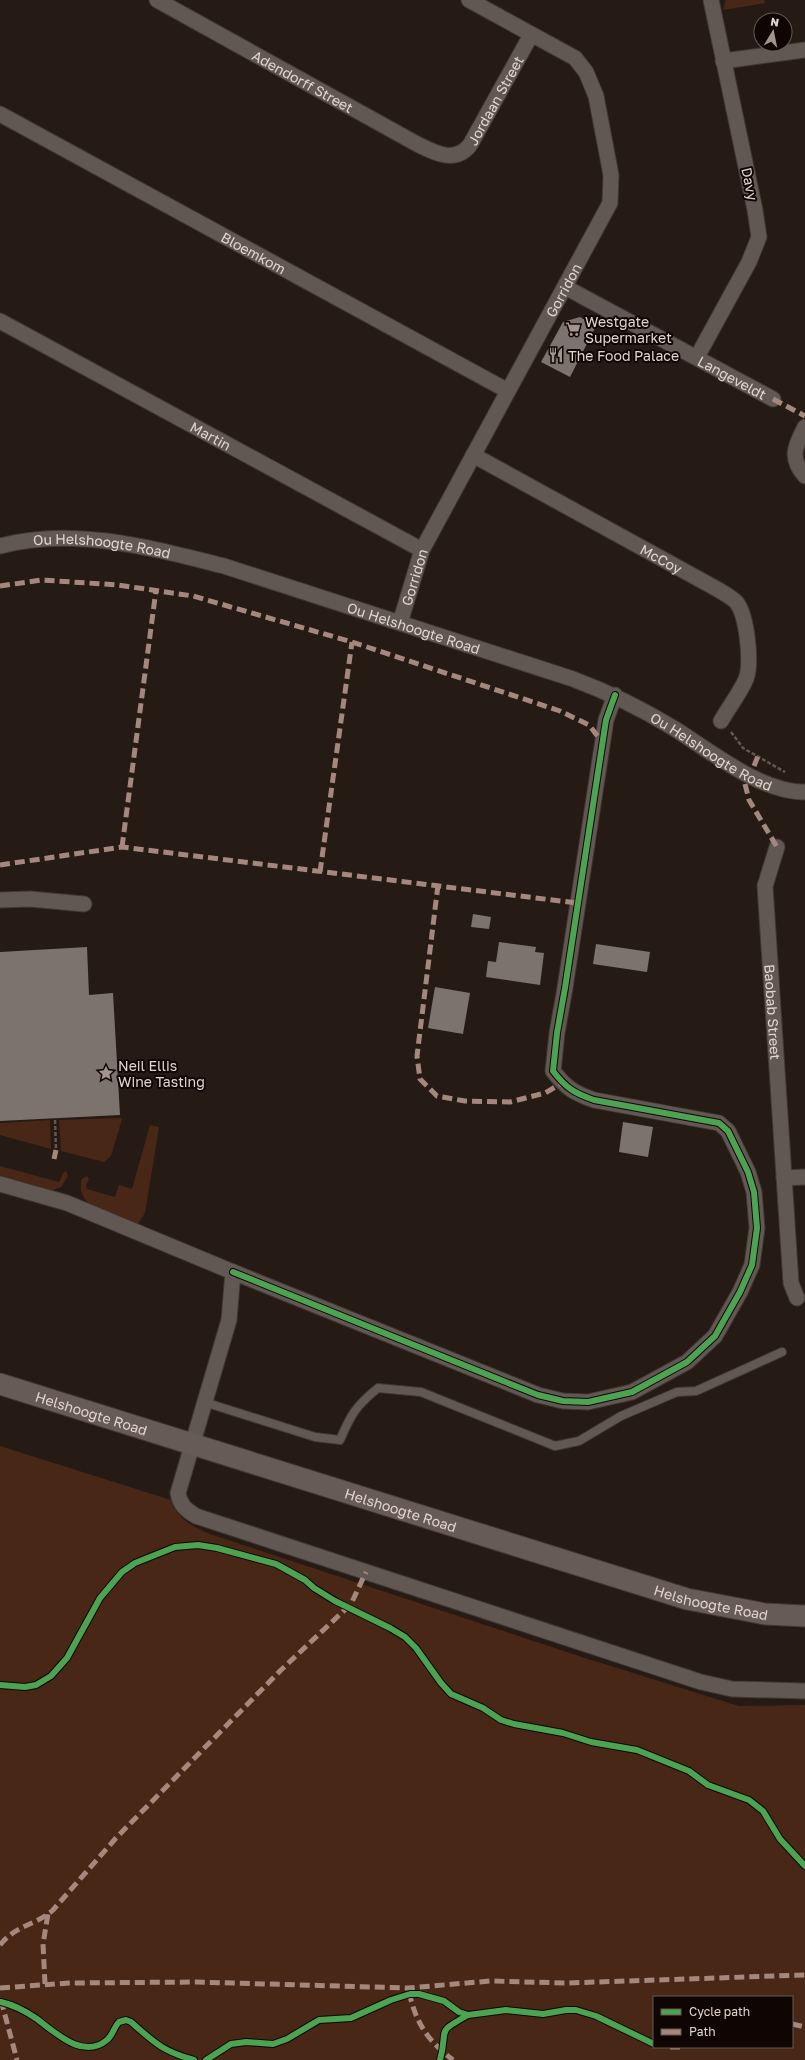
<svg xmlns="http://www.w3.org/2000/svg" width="805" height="2060" viewBox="0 0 805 2060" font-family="'Golos Text',sans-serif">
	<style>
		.green { fill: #492717; fill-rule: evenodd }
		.building { fill: #7d736d }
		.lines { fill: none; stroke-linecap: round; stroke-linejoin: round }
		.service-casing { stroke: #423733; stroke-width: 10 }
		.minor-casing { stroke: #423733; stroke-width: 17 }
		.secondary-casing { stroke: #423733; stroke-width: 23 }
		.path { stroke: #615753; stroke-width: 2.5; stroke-dasharray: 4 2; stroke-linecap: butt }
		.service { stroke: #625853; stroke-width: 8 }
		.minor { stroke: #625853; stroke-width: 15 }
		.secondary { stroke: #675b55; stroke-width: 21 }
		.quiet { stroke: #a5887d; stroke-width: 5; stroke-dasharray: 10 5; stroke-linecap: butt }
		.cycleway-casing { stroke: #0f0603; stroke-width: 8 }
		.cycleway { stroke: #4ca352; stroke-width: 6 }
		.labels { text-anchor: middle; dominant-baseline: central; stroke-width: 4; stroke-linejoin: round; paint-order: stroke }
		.street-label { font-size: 14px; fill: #e4d4cd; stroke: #0f0603 }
		.poi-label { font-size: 14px; fill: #e4d4cd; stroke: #0f0603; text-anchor: start }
	</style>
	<rect width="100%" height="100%" fill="#261a14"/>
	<g class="green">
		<polygon points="726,0 764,0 765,3 723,10"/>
		<polygon points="120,1118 122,1119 111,1156 104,1162 61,1151 59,1120"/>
		<polygon points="50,1120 51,1149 0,1135 0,1123"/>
		<path d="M 150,1125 L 159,1127 L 145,1213 L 137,1225 C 117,1217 73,1208 82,1179 L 87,1176 L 89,1179 L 86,1185 L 87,1189 L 115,1197 L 119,1185 L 132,1189 Z"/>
		<polygon points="0,1166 59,1182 64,1172 66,1171 68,1176 61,1187 52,1190 0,1175"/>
		<path d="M 0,1446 L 171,1500 C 177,1518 190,1525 207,1533 L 585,1658 L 739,1706 L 805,1705 L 805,2060 L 0,2060 ZM 654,1997 L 792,1997 L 792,2047 L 654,2047 Z"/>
	</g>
	<g class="building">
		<polygon points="580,317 596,326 570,377 541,362 563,322"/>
		<polygon points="473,914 491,917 489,929 471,927"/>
		<polygon points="499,942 536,947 535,952 544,953 540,985 486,977 488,961 496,962"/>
		<polygon points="596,944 650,952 647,972 593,964"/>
		<polygon points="87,947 89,995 113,993 120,1115 0,1121 0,952"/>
		<polygon points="435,987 470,993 463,1034 428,1028"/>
		<polygon points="623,1122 653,1127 648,1157 619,1152"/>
	</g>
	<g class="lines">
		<g class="service-casing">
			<path id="service" d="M 204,1402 L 315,1437 L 340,1440 C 351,1414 356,1406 378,1388 L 421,1392 L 555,1446 L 579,1441 L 621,1416 L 677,1392 L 696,1391 L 782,1352"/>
		</g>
		<g class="minor-casing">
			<g id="minor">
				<path id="s1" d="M 157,0 L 417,144 C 435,153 455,164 470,145 L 531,35"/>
				<polyline points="723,61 805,50"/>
				<path id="s2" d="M 0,114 L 508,391"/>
				<path id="s3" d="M 565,287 L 773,399"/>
				<path id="s4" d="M 0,321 L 422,550"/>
				<polyline points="697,357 749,262 759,237 755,210 711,0"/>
				<path d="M 805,427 C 795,446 789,458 805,476"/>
				<path id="s5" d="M 473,455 L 717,589 C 723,593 732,597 737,603 C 747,617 752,663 746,679 C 740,693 729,707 721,721"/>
				<path id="s6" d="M 0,546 C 73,526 152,548 224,566 L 573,679 C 610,693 641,708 675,729 C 710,751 762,793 805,792"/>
				<path id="s7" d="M 400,623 L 422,550 L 610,203 L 611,175 L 596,96 L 586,72 L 575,58 L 469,0"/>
				<path id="s8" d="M 777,847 L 765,886 L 791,1283 L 797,1298"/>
				<polyline points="0,900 30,899 84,904"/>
				<polyline points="784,1178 805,1177"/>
				<path d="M 0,1184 L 67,1203 L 233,1272 L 229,1320 L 178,1493 C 180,1505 186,1510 196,1516 L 701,1682 L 732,1689 L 805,1691"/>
				<path d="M 233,1272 L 538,1395 L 563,1401 L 588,1402 L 632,1392 L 687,1362 L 715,1336 L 740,1292 L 752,1265 L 757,1228 L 754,1192 L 748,1172 L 728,1131 L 719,1123 L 594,1100 C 574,1093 566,1088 553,1071 L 557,1033 L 565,988 L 606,720 L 615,695"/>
			</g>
		</g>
		<g class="secondary-casing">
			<g id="secondary">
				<path id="s9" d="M 0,1384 L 687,1599 L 765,1614 L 805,1616"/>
			</g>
		</g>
		<g class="path">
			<polyline points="731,732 743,748 785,772"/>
			<polyline points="55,1120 56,1150"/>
		</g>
		<use href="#service" class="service"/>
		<use href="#minor" class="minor"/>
		<use href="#secondary" class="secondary"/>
		<g class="quiet">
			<polyline points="773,399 805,416"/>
			<polyline points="0,586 42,580 118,585 193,596 352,642 560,711 589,725 603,743"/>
			<polyline points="754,766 758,756"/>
			<polyline points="745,784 749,800 777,847"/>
			<polyline points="122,847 156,590"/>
			<polyline points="0,865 122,847 577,903"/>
			<polyline points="320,872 352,642"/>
			<polyline points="438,885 417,1056 420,1079 437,1096 465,1101 510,1102 545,1093 562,1083"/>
			<polyline points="54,1159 56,1150"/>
			<path d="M 0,1945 C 17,1924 35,1926 53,1910 L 116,1838 L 281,1670 L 351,1604 L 366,1572"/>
			<polyline points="45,1984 43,1944 48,1914"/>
			<polyline points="0,1988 69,1983 196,1982 408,1988 490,1981 567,1983 805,1975"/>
			<path d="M 409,1992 C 416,2023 427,2040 453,2060"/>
			<polyline points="1,2000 17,2060"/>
			<polyline points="792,2024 805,2027"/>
			<polyline points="670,2047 681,2047"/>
		</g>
		<g class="cycleway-casing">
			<g id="cycleway">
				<path d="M 233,1272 L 538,1395 L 563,1401 L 588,1402 L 632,1392 L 687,1362 L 715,1336 L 740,1292 L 752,1265 L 757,1228 L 754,1192 L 748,1172 L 728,1131 L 719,1123 L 594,1100 C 574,1093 566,1088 553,1071 L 557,1033 L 565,988 L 606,720 L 615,695"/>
				<polyline points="0,1685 25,1687 36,1685 51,1676 67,1658 100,1598 122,1572 135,1563 175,1547 198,1545 217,1548 276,1564 305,1580 314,1588 335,1601 390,1628 405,1637 416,1648 441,1683 451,1694 483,1708 501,1720 514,1724 563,1733 591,1742 637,1750 689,1771 708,1785 749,1800 763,1811 780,1839 805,1866"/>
				<path d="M 1,2002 C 14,2005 27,2012 37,2019 C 56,2033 83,2060 107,2040 C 113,2035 114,2027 119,2022 L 126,2020 L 131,2022 C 155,2043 162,2051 194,2060"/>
				<polyline points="206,2060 231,2044 246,2042 273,2044 287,2039 319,2020 351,2018 391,2000 410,1994 419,1994 444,2001 459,2012 468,2015 506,2010 543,2014 566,2010 576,2010 596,2016 654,2044"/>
				<path d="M 440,2060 C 449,2027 434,2034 468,2015"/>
			</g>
		</g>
		<use href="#cycleway" class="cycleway"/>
	</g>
	<defs>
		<g id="supermarket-bare" transform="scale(1.2)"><path d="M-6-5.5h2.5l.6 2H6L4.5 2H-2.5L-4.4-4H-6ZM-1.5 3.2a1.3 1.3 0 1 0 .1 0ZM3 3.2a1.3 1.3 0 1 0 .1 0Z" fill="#a2938c" stroke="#0f0603" stroke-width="2.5" paint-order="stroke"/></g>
		<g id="restaurant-bare" transform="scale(1.2)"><path d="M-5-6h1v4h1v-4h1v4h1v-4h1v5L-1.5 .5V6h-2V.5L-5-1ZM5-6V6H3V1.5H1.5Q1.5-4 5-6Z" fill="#a2938c" stroke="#0f0603" stroke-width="2.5" paint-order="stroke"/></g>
		<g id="sight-bare" transform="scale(1.2)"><path d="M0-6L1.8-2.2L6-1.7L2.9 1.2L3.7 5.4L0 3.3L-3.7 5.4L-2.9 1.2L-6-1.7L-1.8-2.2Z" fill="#a2938c" stroke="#0f0603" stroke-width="2.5" paint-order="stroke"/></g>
	</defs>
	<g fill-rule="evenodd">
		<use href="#supermarket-bare" x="573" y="329"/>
		<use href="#restaurant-bare" x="556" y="355"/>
		<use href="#sight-bare" x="106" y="1073"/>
	</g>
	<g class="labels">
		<g class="street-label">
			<text stroke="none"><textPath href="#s1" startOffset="167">Adendorff Street</textPath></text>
			<text stroke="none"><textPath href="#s1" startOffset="407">Jordaan Street</textPath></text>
			<text transform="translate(750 184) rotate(78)">Davy</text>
			<text stroke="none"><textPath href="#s2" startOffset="289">Bloemkom</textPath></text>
			<text stroke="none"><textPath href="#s7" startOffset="372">Gorridon</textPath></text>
			<text stroke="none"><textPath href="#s3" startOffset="190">Langeveldt</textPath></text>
			<text stroke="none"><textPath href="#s4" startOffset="240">Martin</textPath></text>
			<text stroke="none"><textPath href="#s6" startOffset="103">Ou Helshoogte Road</textPath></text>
			<text stroke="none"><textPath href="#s5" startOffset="215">McCoy</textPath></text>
			<text stroke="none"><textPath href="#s7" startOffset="48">Gorridon</textPath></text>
			<text stroke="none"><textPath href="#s6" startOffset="427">Ou Helshoogte Road</textPath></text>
			<text stroke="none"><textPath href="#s6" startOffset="751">Ou Helshoogte Road</textPath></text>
			<text stroke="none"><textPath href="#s8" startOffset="167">Baobab Street</textPath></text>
			<text stroke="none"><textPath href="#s9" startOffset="96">Helshoogte Road</textPath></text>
			<text stroke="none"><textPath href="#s9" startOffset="420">Helshoogte Road</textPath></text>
			<text stroke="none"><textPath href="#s9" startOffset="744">Helshoogte Road</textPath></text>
		</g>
		<g class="poi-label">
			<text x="585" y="321">Westgate<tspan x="585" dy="16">Supermarket</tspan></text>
			<text x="568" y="355">The Food Palace</text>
			<text x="118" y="1065">Neil Ellis<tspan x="118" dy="16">Wine Tasting</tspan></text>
		</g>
	</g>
	<rect x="653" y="1996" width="140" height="52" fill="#0f0603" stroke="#645854"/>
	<rect x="661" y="2009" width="20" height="6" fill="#4ca352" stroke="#645854"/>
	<text x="689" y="2016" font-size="12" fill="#e4d4cd">Cycle path</text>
	<rect x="661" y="2029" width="20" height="6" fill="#a5887d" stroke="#645854"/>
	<text x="689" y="2036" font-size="12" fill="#e4d4cd">Path</text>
	<g transform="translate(773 32) rotate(10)"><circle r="19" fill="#0f0603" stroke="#645854"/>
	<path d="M0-3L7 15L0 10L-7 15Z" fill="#a2938c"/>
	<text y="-6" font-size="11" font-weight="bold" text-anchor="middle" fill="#e4d4cd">N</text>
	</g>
</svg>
